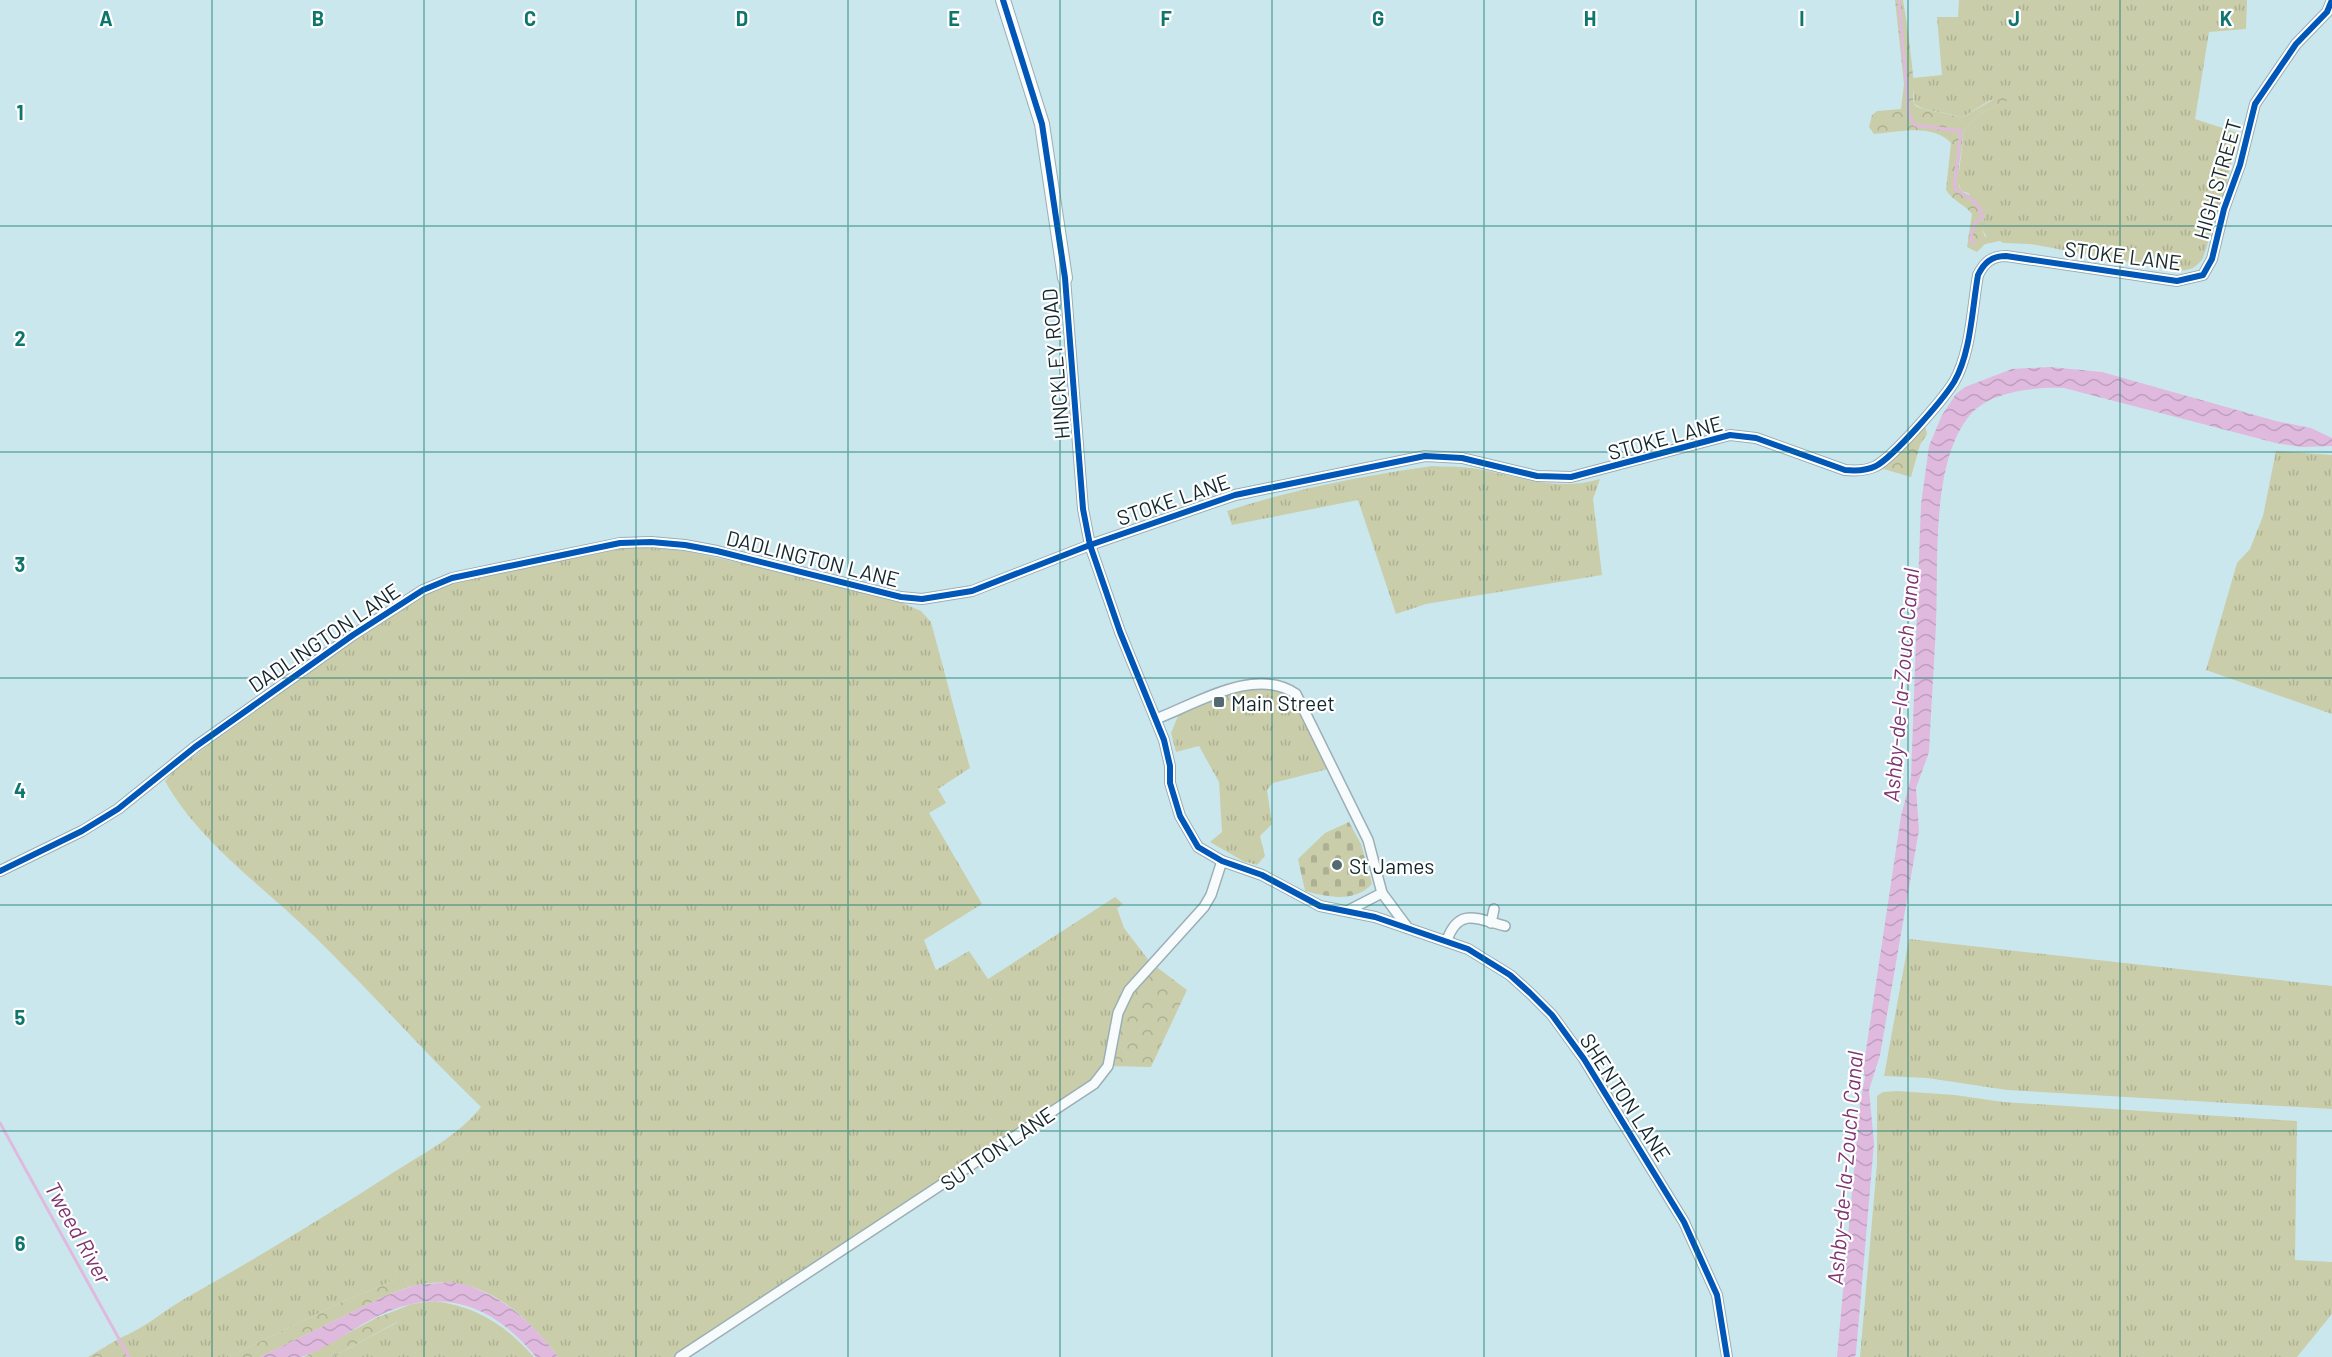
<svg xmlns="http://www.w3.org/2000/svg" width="2332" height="1357" viewBox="0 0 2332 1357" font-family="Barlow,sans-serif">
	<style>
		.grass { fill: url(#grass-tufts) }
		.forest { fill: url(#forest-crowns) }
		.cemetery { fill: url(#cemetery-stones) }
		.water { fill: url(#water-waves) }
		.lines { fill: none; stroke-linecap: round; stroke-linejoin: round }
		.stream { stroke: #dfb9de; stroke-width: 3 }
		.street-casing { stroke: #9aafb5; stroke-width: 12 }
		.secondary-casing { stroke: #9aafb5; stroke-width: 16 }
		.street { stroke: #f7fbfc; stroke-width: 9 }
		.secondary { stroke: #f7fbfc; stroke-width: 14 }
		.cycleway-casing { stroke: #fff; stroke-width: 10 }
		.cycleway { stroke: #0057b8; stroke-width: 6 }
		.grid { fill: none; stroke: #0f766e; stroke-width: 1.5; stroke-opacity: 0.55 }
		.poi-dot { fill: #536a70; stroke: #fff; stroke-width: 2 }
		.labels { text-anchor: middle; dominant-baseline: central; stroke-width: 4.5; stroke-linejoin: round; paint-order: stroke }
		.street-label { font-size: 21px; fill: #13272c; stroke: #fff }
		.poi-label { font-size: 21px; fill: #13272c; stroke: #fff; text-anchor: start }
		.water-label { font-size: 22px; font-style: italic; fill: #803572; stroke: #fff }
		.grid-label { font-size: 20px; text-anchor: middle; font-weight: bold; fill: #0f766e; stroke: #fff; stroke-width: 4.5; stroke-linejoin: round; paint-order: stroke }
	</style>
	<defs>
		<pattern id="grass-tufts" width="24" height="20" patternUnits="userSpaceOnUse" patternTransform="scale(1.5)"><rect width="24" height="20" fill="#cacda9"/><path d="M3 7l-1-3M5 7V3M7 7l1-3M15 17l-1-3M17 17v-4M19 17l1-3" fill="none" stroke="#adb092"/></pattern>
		<pattern id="forest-crowns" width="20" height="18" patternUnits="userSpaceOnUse" patternTransform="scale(1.5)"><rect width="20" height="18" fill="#cacda9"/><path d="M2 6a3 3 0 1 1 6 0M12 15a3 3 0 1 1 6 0" fill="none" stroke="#adb092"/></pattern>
		<pattern id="cemetery-stones" width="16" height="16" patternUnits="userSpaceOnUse" patternTransform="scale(1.5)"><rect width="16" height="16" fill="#cacda9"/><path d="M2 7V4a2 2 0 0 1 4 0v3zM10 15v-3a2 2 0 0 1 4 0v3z" fill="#adb092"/></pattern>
		<pattern id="water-waves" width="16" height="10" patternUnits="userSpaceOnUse" patternTransform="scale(1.5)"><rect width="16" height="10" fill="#dfb9de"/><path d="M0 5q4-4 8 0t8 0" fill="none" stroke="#be9fbf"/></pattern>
	</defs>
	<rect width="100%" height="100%" fill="#cbe7ee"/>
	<g class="grass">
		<path d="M 1959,0 L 2247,0 L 2246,29 L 2209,32 L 2195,119 L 2238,133 L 2227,183 L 2203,258 C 2196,268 2191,270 2178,271 L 2030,244 L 2003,243 L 2000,241 L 1981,245 L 1986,236 L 1982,229 L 1985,214 L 1968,193 L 1961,191 L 1958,180 L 1964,130 L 1981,113 L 2019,95 L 2021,90 L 1989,101 L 1961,118 C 1947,111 1922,112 1914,103 L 1913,78 L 1942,75 L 1937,17 L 1958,17 Z"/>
		<polygon points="2276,451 2332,455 2332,714 2206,670 2237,563 2250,549 2263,516"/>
		<path d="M 1432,466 C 1447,467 1462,466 1478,469 C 1520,477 1557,492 1600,479 L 1593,499 L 1602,575 L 1426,604 L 1396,614 L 1358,500 L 1232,525 L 1227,511 C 1294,489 1362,476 1432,466 Z"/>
		<path d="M 638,545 L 685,551 L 764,568 L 893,599 L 921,611 L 931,622 L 970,768 L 938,789 L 946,803 L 929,813 L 982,904 L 924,940 L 936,970 L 969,951 L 988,979 L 1115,897 L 1123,904 L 1117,908 L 1124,928 L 1150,962 L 1108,1066 L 1094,1084 L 680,1357 L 558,1357 C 520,1307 475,1269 409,1287 L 405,1279 L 397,1279 L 344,1301 L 228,1357 L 130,1357 L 120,1338 C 145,1328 163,1311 186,1298 C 257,1258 326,1216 394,1172 C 424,1153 459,1135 481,1107 C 424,1052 372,993 316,938 C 265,887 201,845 165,781 L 175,770 L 278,693 L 415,598 L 439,586 L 477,575 Z"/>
		<polygon points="1268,685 1295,696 1328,769 1273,783 1267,790 1272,824 1260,836 1265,856 1257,865 1243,861 1210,842 1222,832 1219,782 1199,746 1176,752 1171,733 1178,716 1248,686"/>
		<polygon points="1909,939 2332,986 2332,1109 2007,1090 1927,1078 1884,1076"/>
		<polygon points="1897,1091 1955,1095 2003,1102 2297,1121 2295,1260 2332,1262 2332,1314 2297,1357 1860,1357 1877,1164 1877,1096 1883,1092"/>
		<path d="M 435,1301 C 478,1307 505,1325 534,1357 L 333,1357 L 396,1323 L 412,1309 L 412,1304 Z"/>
	</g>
	<g class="forest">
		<path d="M 1895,0 L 1903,0 C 1908,27 1911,56 1914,84 C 1914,90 1911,102 1916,106 C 1921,110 1950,113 1961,118 L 2010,90 L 2021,90 L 2020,95 L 1981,113 L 1964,130 L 1959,166 L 1959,186 L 1961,191 L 1977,199 L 1982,207 L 1985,214 L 1982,229 L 1987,242 L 1977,252 L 1967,247 L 1972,214 C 1964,204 1953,201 1946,190 L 1951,143 C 1932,123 1899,132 1874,134 L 1869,127 L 1872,115 L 1877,111 L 1901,109 L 1904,84 Z"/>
		<polygon points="1925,425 1927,434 1920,445 1911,477 1880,468"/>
		<polygon points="1150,962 1187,990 1151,1067 1108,1066 1118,1013"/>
		<polygon points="397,1279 405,1279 409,1287 385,1296 260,1357 228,1357 344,1301"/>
		<polygon points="412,1304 412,1312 406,1317 333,1357 304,1357 376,1318"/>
		<polygon points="120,1338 129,1357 88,1357"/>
	</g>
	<path class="cemetery" d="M 1349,822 L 1361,844 L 1372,884 C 1355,903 1327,897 1305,891 L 1298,859 L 1325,833 Z"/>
	<g class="water">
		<path d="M 2050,367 L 2102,372 L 2276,421 L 2311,428 L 2332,438 L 2332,446 L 2301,447 L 2276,443 L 2064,388 C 2034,387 1990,391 1970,415 C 1930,463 1939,564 1936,624 C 1934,667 1931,709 1929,752 L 1916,788 L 1919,830 L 1880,1055 L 1869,1090 L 1874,1143 L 1856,1353 L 1855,1357 L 1837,1357 L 1860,1104 L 1865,1077 L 1863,1070 L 1901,816 L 1911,777 L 1921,504 L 1929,446 L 1942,415 L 1956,394 L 1965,387 L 2012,369 Z"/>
		<path d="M 452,1282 C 498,1290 531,1321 558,1357 L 536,1357 C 491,1302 438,1285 374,1318 C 352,1329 325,1350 301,1357 C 290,1357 273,1357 260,1357 L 385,1296 L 416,1285 Z"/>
	</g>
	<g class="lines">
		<g class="stream">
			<path d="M 1899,0 L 1909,117 L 1915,125 L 1961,131 L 1954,188 L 1976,203 L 1983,217 C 1973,222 1971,231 1971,241 L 1974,243"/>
			<polyline points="0,1123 129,1357"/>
		</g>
		<g class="street-casing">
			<g id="street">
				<polyline points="1065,278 1083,509 1090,545 1120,632 1164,740 1170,766 1170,783 1180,816 1198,847 1222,861 1262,875 1320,906 1375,917 1468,949 1510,975 1530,993 1552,1015 1584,1059 1684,1222 1717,1295 1727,1357"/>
				<path d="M 1156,719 C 1198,703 1255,666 1296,694 L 1368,840 L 1382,893 L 1349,910"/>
				<path d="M 0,871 L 82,831 L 118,809 L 195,747 L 353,635 L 423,590 L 452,578 L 620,543 L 651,542 L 685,545 L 717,551 L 901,597 L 922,599 L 972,591 L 1090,545 L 1235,495 L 1425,456 L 1462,458 L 1537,476 L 1571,477 L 1730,435 L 1756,438 L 1845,470 C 1855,471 1866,471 1876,466 C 1894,456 1942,401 1954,382 C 1971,353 1972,309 1978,275 C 1984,263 1991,256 2006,256 L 2177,281 L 2203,275 L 2212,259 L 2224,209 L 2240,165 L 2255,104 L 2296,44 L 2327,12 L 2332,0"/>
				<polyline points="1382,893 1408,928"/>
				<polyline points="1491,923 1494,909"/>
				<path d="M 1447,940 C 1459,907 1477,919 1505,926"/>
				<polyline points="680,1357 1094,1084 1108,1066 1118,1013 1129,990 1204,907 1211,895 1222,861"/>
			</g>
		</g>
		<g class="secondary-casing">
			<polyline id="secondary" points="1003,0 1042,124 1065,278"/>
		</g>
		<use href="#street" class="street"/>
		<use href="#secondary" class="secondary"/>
		<g class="cycleway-casing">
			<g id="cycleway">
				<polyline points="1003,0 1042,124 1065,278 1083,509 1090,545 1120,632 1164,740 1170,766 1170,783 1180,816 1198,847 1222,861 1262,875 1320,906 1375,917 1468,949 1510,975 1530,993 1552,1015 1584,1059 1684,1222 1717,1295 1727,1357"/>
				<path d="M 0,871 L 82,831 L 118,809 L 195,747 L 353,635 L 423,590 L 452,578 L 620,543 L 651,542 L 685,545 L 717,551 L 901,597 L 922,599 L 972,591 L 1090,545 L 1235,495 L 1425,456 L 1462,458 L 1537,476 L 1571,477 L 1730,435 L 1756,438 L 1845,470 C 1855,471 1866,471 1876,466 C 1894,456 1942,401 1954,382 C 1971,353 1972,309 1978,275 C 1984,263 1991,256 2006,256 L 2177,281 L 2203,275 L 2212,259 L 2224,209 L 2240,165 L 2255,104 L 2296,44 L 2327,12 L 2332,0"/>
			</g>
		</g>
		<use href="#cycleway" class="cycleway"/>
	</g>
	<path class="grid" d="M 212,0 L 212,1357M 424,0 L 424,1357M 636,0 L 636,1357M 848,0 L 848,1357M 1060,0 L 1060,1357M 1272,0 L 1272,1357M 1484,0 L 1484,1357M 1696,0 L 1696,1357M 1908,0 L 1908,1357M 2120,0 L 2120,1357M 0,226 L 2332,226M 0,452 L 2332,452M 0,678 L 2332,678M 0,905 L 2332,905M 0,1131 L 2332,1131"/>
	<g class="poi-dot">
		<rect x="1213" y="696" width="12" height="12" rx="3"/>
		<circle cx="1337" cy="865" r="6"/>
	</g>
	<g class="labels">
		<g class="street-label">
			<text transform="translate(2217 179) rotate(-74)">HIGH STREET</text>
			<text transform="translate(2123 255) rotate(7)">STOKE LANE</text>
			<text transform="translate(1055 364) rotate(-95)">HINCKLEY ROAD</text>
			<text transform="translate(1665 437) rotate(-15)">STOKE LANE</text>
			<text transform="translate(1173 499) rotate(-19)">STOKE LANE</text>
			<text transform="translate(813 558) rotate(14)">DADLINGTON LANE</text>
			<text transform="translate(324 637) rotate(-34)">DADLINGTON LANE</text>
			<text transform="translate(1626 1097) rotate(57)">SHENTON LANE</text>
			<text transform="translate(997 1148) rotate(-34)">SUTTON LANE</text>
		</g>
		<g class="poi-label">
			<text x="1231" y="702">Main Street</text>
			<text x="1349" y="865">St James</text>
		</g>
		<g class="water-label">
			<text transform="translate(1900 685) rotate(-85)">Ashby-de-la-Zouch Canal</text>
			<text transform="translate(1844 1168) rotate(-85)">Ashby-de-la-Zouch Canal</text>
			<text transform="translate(79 1232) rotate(61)">Tweed River</text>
		</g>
	</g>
	<g class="grid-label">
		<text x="106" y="26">A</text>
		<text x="318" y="26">B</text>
		<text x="530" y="26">C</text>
		<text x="742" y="26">D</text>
		<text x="954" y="26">E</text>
		<text x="1166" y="26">F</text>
		<text x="1378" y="26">G</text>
		<text x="1590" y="26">H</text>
		<text x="1802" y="26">I</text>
		<text x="2014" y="26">J</text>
		<text x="2226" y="26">K</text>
		<text x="20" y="120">1</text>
		<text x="20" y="346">2</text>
		<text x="20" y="572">3</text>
		<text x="20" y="798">4</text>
		<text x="20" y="1025">5</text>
		<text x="20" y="1251">6</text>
	</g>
</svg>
